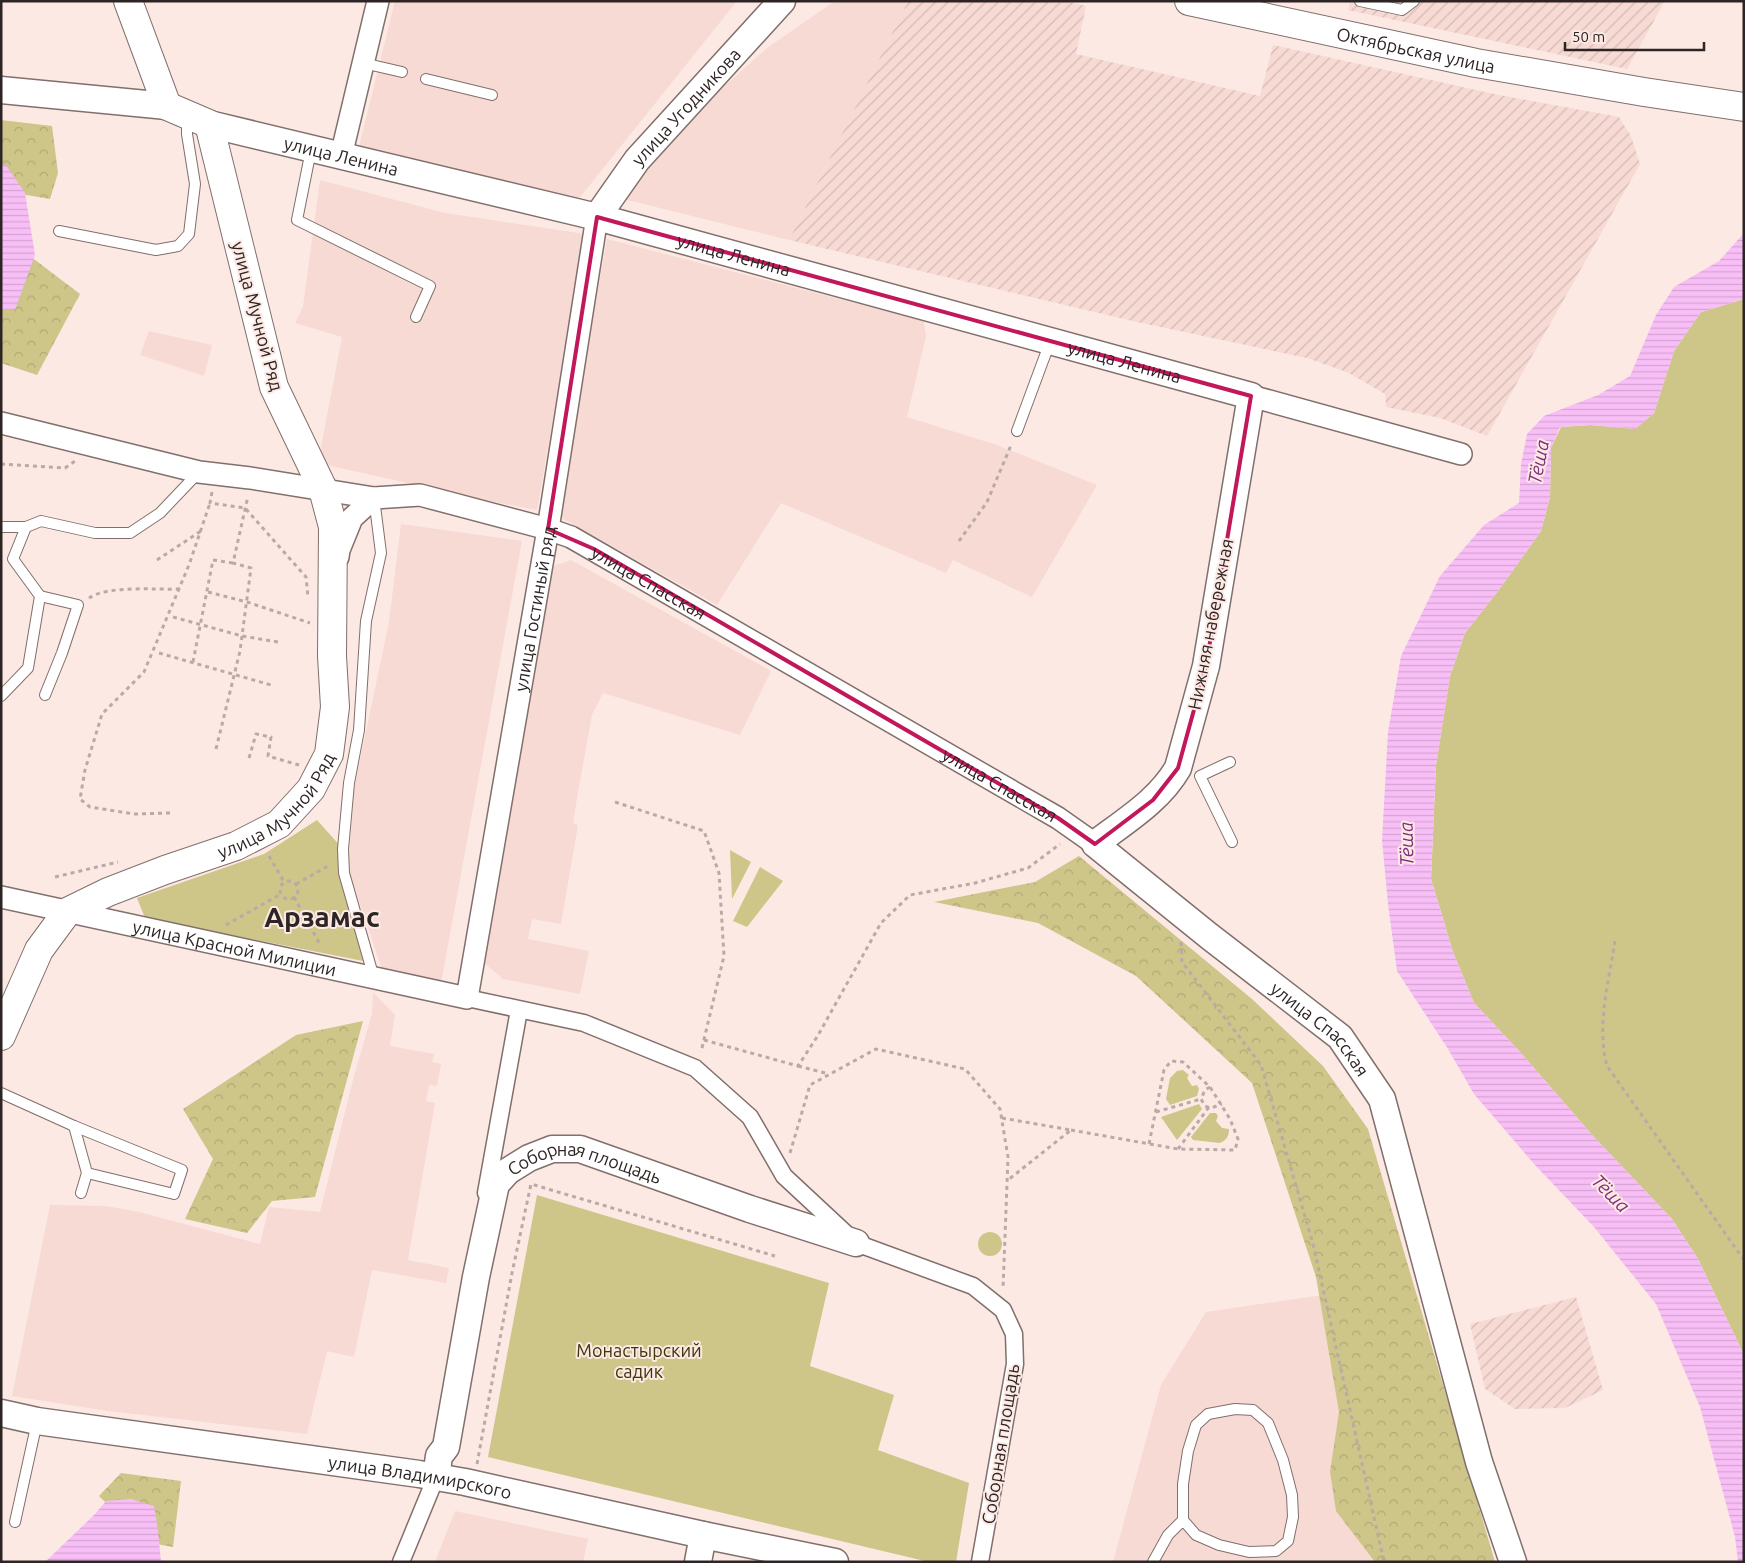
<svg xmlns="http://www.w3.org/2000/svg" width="1745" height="1563" viewBox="0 0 1745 1563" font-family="Ubuntu,sans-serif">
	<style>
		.built { fill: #f6dad3 }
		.industrial { fill: url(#industrial-furrows) }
		.green { fill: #cec589 }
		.forest { fill: url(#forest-crowns) }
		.water { fill: url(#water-rules) }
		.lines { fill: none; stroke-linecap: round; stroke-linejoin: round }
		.service-casing { stroke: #816f6b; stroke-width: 12 }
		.pedestrian-casing { stroke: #816f6b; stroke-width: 19 }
		.minor-casing { stroke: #816f6b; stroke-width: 24 }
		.tertiary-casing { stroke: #816f6b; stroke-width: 29 }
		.secondary-casing { stroke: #816f6b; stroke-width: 30 }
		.primary-casing { stroke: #816f6b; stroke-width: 30 }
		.path { stroke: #baaaa6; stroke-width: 3; stroke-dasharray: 4 4; stroke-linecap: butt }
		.service { stroke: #fff; stroke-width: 10 }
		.pedestrian { stroke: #fff; stroke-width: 16 }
		.minor { stroke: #fff; stroke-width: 21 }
		.tertiary { stroke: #fff; stroke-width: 26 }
		.secondary { stroke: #fff; stroke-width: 28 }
		.primary { stroke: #fff; stroke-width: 28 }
		.marked { fill: none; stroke: #c2185b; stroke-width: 4; stroke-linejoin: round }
		.labels { text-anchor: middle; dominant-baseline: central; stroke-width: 4; stroke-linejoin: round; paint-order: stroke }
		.street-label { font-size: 18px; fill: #2d2524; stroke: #fde9e4 }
		.park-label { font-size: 18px; fill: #3c360b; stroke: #fde9e4 }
		.water-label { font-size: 19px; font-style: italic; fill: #7e2f7f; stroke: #fde9e4 }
		.town-label { font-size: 28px; font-weight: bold; fill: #2d2524; stroke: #fde9e4 }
	</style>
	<defs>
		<pattern id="industrial-furrows" width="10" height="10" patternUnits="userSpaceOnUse" patternTransform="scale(1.25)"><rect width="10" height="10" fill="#f6dad3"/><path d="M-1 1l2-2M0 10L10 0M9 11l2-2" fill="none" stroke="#d3bbb5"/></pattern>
		<pattern id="forest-crowns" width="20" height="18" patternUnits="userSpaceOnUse" patternTransform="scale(1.25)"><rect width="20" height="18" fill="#cec589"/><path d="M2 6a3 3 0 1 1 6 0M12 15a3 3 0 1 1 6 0" fill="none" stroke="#b1a976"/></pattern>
		<pattern id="water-rules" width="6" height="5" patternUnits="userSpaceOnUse" patternTransform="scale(1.25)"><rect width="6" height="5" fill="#f8bff6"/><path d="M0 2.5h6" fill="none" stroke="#d5a4d3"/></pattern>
	</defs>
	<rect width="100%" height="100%" fill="#fde9e4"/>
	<g class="built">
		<polygon points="395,1 737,1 577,201 358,151"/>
		<polygon points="835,1 908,1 789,240 623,199 694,113 767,48"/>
		<polygon points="320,180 445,213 585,234 537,510 479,499 318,463 342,337 295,323 303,307"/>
		<polygon points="607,239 924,321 926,336 907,417 997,445 1097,485 1032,597 953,560 946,573 781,503 717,605 558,516"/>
		<polygon points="149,331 212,345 204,376 140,355"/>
		<polygon points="401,524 522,541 441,983 383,972 348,869 354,789 389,622"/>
		<polygon points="571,560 771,671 740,735 603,693 592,715 578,792 573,823 578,825 561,924 532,919 528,939 589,951 580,994 503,979 484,963 548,568"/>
		<polygon points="373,992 395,1015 390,1046 434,1054 432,1062 441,1064 437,1086 429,1085 426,1101 435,1103 408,1260 449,1268 446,1283 372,1270 354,1357 327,1351 307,1434 108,1411 12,1396 50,1205 106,1206 139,1212 260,1244 269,1207 320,1212 353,1080 372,1014"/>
		<polygon points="1329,1294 1378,1562 1113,1562 1161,1385 1206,1312"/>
		<polygon points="455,1511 588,1539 583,1562 435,1562"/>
	</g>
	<g class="industrial">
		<polygon points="908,1 1065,1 1086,6 1076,54 1260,96 1273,45 1494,94 1619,117 1631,136 1640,164 1487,436 1440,418 1386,407 1385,394 1349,373 1307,358 1137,322 789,240"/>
		<polygon points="1350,1 1665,1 1627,69 1348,10"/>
		<polygon points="1576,1297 1603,1390 1565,1408 1515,1409 1485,1389 1470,1324"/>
	</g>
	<g class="green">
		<polygon points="1744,299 1744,1355 1698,1259 1672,1219 1593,1136 1521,1053 1474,1003 1453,952 1431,879 1436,765 1450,676 1465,633 1498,591 1541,531 1550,497 1551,448 1561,427 1591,425 1635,429 1654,413 1674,351 1701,312"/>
		<polygon points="317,820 343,849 344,873 363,961 145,918 137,898 264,854"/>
		<polygon points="730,850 751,862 732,899"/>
		<polygon points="760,867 783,881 747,927 733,921"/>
		<polygon points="1183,1070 1189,1075 1187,1078 1192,1086 1197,1085 1199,1089 1197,1096 1170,1105 1166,1099 1170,1078 1177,1071"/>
		<polygon points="1199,1104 1202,1109 1177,1140 1161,1117"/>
		<path d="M 1210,1113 L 1216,1113 L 1218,1116 L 1216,1121 L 1222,1128 L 1229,1129 C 1229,1136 1227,1140 1220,1143 L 1193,1140 L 1191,1137 Z"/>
		<polygon points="537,1195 829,1283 810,1366 894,1395 878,1450 969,1483 956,1562 929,1562 488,1457"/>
		<circle cx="990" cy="1244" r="12"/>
	</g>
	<g class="forest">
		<polygon points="1,120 52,126 58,173 50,199 15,193 1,187"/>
		<polygon points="26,253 80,294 37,375 1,363 1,298"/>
		<polygon points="1079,856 1252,999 1323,1066 1368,1129 1495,1562 1375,1562 1336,1511 1330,1472 1339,1412 1316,1277 1252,1083 1136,976 1038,923 934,902 1035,882"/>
		<polygon points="363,1021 315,1197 272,1201 247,1233 185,1219 213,1159 183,1109 296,1035"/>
		<polygon points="121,1473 181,1481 173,1547 146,1542 99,1496"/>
	</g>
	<g class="water">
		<polygon points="1,164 6,165 25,193 35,255 15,310 1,309"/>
		<polygon points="1744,233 1744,299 1701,312 1674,351 1654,413 1635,429 1591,425 1560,427 1551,448 1550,497 1541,531 1498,591 1465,633 1450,676 1436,765 1431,879 1453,952 1474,1003 1521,1053 1593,1136 1672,1219 1698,1259 1744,1355 1744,1562 1738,1562 1735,1537 1700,1407 1656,1304 1594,1227 1535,1165 1474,1094 1448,1049 1397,971 1388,904 1382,840 1388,732 1401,656 1440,576 1484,525 1519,503 1521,464 1527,434 1544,416 1598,395 1630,376 1656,315 1674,287 1719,261"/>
		<polygon points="131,1499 154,1506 158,1530 161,1562 45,1562 95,1514 106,1501"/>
	</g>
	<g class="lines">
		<g class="service-casing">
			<g id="service">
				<polyline points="1360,1 1402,10 1414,1"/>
				<polyline points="363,63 402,72"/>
				<polyline points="426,79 492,95"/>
				<polyline points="311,150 297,220 430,286 416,317"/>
				<polyline points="59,231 156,250 178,246 189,234 195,184 187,134 187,117"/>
				<polyline points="1017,431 1050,342"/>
				<polyline points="374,498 381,553 366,621 359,730 349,783 343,849 344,873 374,978"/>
				<polyline points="1,527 26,527 41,521 95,533 130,533 160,513 199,472"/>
				<polyline points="40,596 78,605 62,653 45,695"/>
				<polyline points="1,696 28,668 40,596 13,559 26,527"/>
				<polyline points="1230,762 1200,776 1232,842"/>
				<polyline points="1,1093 74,1126 182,1170 174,1194 87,1173 81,1193"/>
				<polyline points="74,1126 87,1173"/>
				<polyline points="15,1522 37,1422"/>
				<polyline points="1153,1562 1168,1535 1183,1520 1183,1484 1188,1451 1196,1425 1208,1414 1235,1409 1253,1410 1268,1423 1283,1460 1292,1495 1293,1517 1288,1541 1276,1551 1249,1552 1219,1545 1196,1535 1183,1520"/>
			</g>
		</g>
		<g class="pedestrian-casing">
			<g id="pedestrian">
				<polyline points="467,998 584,1023 695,1068 750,1117 784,1176 856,1243 973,1286 1003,1310 1014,1334 1015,1364 980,1562"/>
				<polyline points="486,1193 519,1010"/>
				<polyline points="401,1562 436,1477 437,1468"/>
			</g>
		</g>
		<g class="minor-casing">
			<g id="minor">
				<polyline points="341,156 378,1"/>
				<polyline points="1251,396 1461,454"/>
				<path id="s1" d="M 1,423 L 199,472 L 250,478 L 374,498 L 420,495 L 548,529 L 571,537 L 1058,818 L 1095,844"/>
				<polyline points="338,557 339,550 352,518 374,498"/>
				<path id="s2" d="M 1,897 L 467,998 L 548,529 L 597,217"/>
			</g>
		</g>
		<g class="tertiary-casing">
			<g id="tertiary">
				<polyline points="1,90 167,106"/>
				<path id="s3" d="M 209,124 L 597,217 L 1251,396 L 1206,666 L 1178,768 C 1159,801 1125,821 1095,844 L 1209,936 L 1340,1037 L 1382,1099 L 1479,1462 L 1513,1562"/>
				<path id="s4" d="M 597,217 L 637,160 L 782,1"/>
				<path id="s5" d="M 1,1413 L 37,1421 L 419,1474 L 465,1482 L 703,1535 L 835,1562"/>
				<path id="s6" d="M 436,1477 L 439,1456 L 446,1447 L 476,1277 L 496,1184 L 508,1171 L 529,1158 L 552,1149 L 580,1149 L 750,1209 L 856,1243"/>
				<polyline points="698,1562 703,1535"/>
			</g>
		</g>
		<g class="secondary-casing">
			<g id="secondary">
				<path id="s7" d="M 1,1036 L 39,950 L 67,912 L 108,892 L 165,870 L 236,846 L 279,824 L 311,789 L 329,754 L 335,707 L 332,656 L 333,527 L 323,489 L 274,387 L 209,124 L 167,106 L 128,1"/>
			</g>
		</g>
		<g class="primary-casing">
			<g id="primary">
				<path id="s8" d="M 1189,1 L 1476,63 L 1644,92 L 1744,107"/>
			</g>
		</g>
		<g class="path">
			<polyline points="1,464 65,468 75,461"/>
			<polyline points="212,492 210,503 245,508 306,577 308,597"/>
			<polyline points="959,541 987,502 1012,443"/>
			<polyline points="157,560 201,531"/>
			<polyline points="208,592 247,602 310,623"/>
			<path d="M 89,598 C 108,585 156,590 180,589"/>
			<polyline points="173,617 242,636 278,642"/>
			<polyline points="159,653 271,685"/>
			<polyline points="193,662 213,560 233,563"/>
			<polyline points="216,749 240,651 251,568 233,563 248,496"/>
			<polyline points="249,758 256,734 271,737 268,756 299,765"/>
			<polyline points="615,802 704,831 719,873 724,956 701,1052"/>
			<polyline points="170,813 134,814 90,807 80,799 85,770 102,714 144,672 189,565 210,503"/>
			<polyline points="269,856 284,882"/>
			<polyline points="55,877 118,862"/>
			<circle cx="289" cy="890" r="9"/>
			<polyline points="296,884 330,865"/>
			<polyline points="294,897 321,946"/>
			<polyline points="226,925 281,894"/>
			<path d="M 1615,941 C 1609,981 1596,1026 1607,1066 L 1744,1260"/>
			<polyline points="1181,942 1182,962 1261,1065 1313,1244 1384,1562"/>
			<polyline points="704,1040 798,1066 817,1037 881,923 910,895 975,883 1028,868 1060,844"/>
			<polyline points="798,1066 829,1074"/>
			<polyline points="1210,1087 1205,1090 1201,1099 1205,1106 1211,1108 1222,1104"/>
			<polyline points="1156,1112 1201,1099"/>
			<polyline points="1002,1118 1071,1130 1008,1180"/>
			<polyline points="1071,1130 1178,1149 1235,1150 1238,1139 1230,1119 1210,1087 1183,1062 1171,1061 1164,1070 1149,1144"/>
			<polyline points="1178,1149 1209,1107"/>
			<polyline points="790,1153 810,1085 876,1049 965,1069 1000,1109 1008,1157 1003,1289"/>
			<polyline points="477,1464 512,1273 531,1184 775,1256"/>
		</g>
		<use href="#service" class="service"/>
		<use href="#pedestrian" class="pedestrian"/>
		<use href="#minor" class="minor"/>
		<use href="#tertiary" class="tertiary"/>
		<use href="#secondary" class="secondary"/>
		<use href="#primary" class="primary"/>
	</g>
	<path class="marked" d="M 597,217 L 1251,396 L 1206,666 L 1178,768 L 1153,800 L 1095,844 L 1058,818 L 594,549 L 548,529 Z"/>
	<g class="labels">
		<g class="street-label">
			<text stroke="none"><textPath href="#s8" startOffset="232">Октябрьская улица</textPath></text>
			<text stroke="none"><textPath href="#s4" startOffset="142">улица Угодникова</textPath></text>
			<text stroke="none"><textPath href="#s3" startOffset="136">улица Ленина</textPath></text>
			<text stroke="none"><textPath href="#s3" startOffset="541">улица Ленина</textPath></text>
			<text transform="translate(258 316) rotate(75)">улица Мучной Ряд</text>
			<text stroke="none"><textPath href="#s3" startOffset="946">улица Ленина</textPath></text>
			<text stroke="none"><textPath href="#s1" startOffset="674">улица Спасская</textPath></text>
			<text stroke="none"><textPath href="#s2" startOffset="872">улица Гостиный ряд</textPath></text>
			<text transform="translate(1210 624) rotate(-79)">Нижняя набережная</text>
			<text stroke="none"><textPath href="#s1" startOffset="1079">улица Спасская</textPath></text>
			<text stroke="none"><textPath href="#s7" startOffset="381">улица Мучной Ряд</textPath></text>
			<text stroke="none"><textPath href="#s2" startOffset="239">улица Красной Милиции</textPath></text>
			<text stroke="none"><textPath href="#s3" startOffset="1862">улица Спасская</textPath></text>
			<text stroke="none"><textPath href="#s6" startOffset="400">Соборная площадь</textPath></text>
			<text transform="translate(1000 1444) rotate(-81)">Соборная площадь</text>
			<text stroke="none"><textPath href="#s5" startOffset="424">улица Владимирского</textPath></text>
		</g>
		<g class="park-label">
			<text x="639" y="1350">Монастырский<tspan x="639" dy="21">садик</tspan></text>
		</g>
		<g class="water-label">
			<text transform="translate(1538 462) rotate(-79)">Тёша</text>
			<text transform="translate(1406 844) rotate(-91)">Тёша</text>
			<text transform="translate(1611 1193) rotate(45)">Тёша</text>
		</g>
		<g class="town-label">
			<text x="322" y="916">Арзамас</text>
		</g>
	</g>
	<rect width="1745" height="1563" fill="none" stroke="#2d2524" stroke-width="5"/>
	<path d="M1565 42v8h139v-8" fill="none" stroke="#2d2524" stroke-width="2.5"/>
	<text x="1572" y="42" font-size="15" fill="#2d2524" stroke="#fde9e4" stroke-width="4" paint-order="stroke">50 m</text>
</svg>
